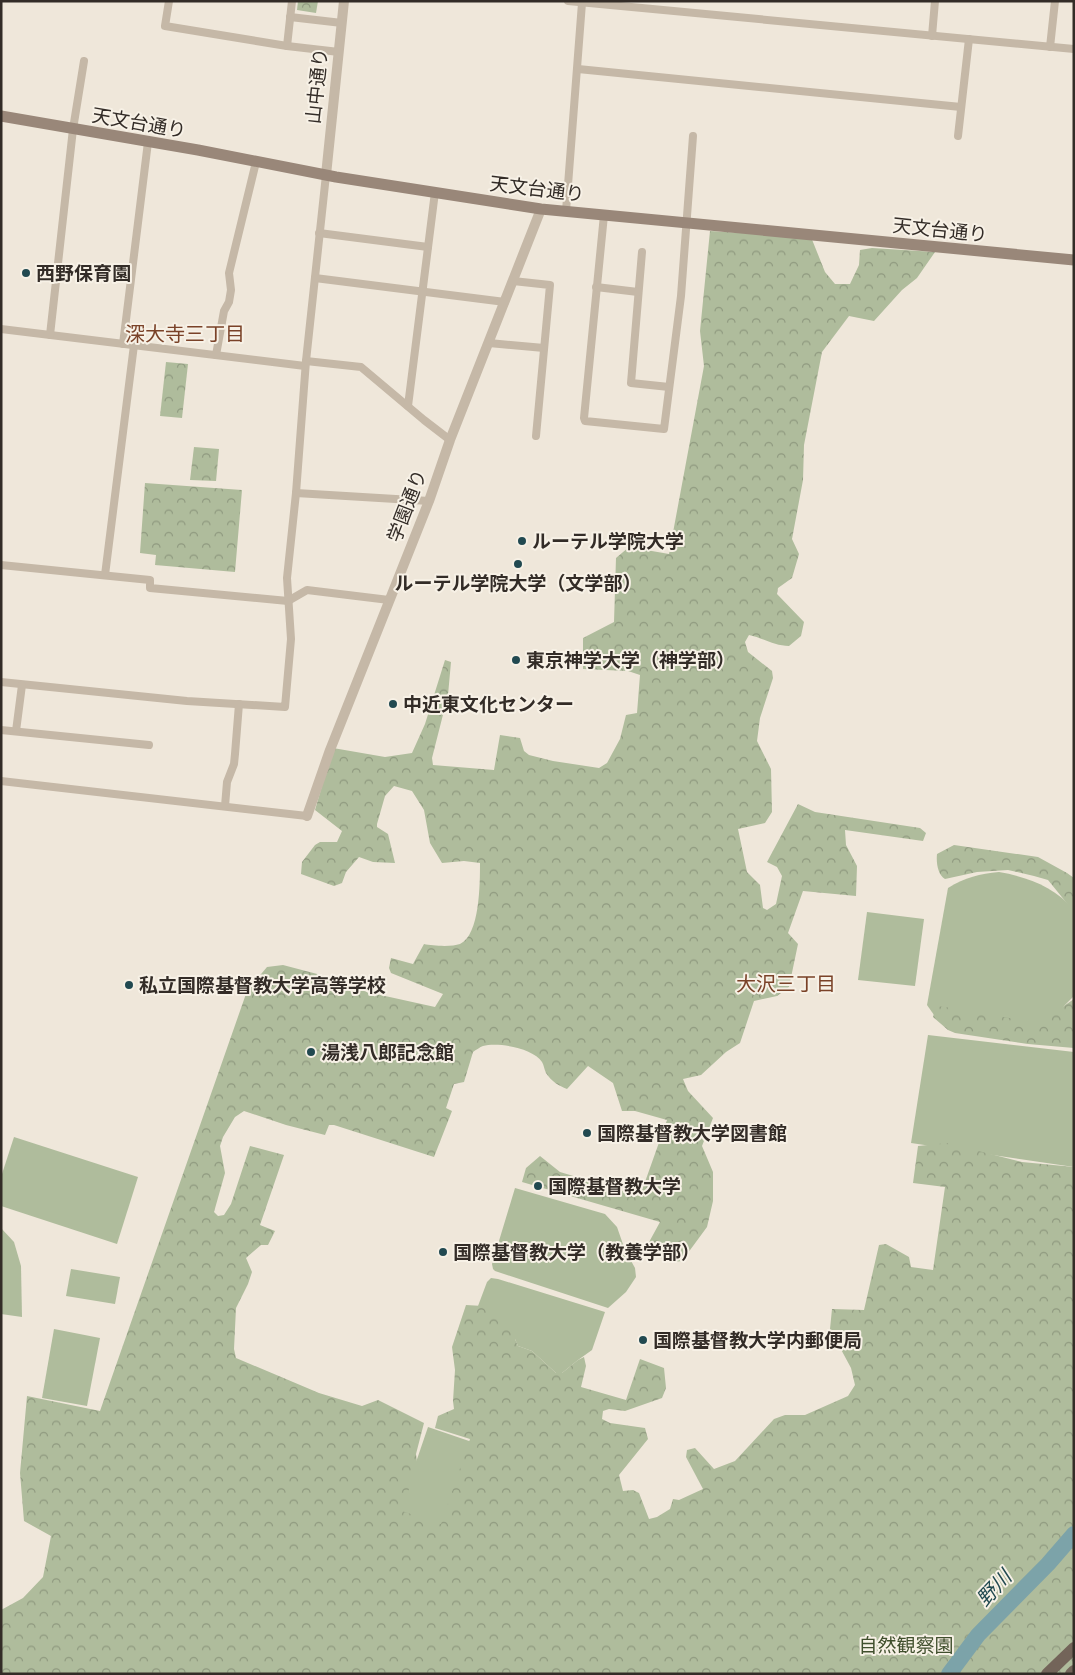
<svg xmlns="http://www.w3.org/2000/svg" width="1075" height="1675" viewBox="0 0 1075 1675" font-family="'Space Grotesk','Noto Sans JP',sans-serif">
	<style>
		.green { fill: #afbc9c }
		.forest { fill: url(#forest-crowns) }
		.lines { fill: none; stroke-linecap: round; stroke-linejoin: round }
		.river { stroke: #7ca3a9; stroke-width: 16 }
		.minor { stroke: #c5b8a7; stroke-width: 8 }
		.tertiary { stroke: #c5b8a7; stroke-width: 10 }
		.secondary { stroke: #998779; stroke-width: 11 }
		.primary { stroke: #736459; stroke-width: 12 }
		.poi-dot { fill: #214950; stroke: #f7f1e6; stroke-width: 2 }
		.labels { text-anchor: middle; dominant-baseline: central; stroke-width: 4; stroke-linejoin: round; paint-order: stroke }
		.street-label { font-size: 19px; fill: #332c27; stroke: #f7f1e6 }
		.poi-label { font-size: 19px; font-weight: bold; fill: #332c27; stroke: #f7f1e6; text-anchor: start }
		.park-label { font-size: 19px; fill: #404f2d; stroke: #f7f1e6 }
		.neighbourhood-label { font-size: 20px; fill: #7a4228; stroke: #f7f1e6 }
		.water-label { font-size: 20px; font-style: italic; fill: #214950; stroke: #f7f1e6 }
	</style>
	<defs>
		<pattern id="forest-crowns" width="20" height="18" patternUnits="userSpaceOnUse" patternTransform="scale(1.25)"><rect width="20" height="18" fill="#afbc9c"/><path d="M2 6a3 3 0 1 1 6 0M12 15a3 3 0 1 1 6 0" fill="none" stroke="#8f997f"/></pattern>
	</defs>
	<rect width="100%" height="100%" fill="#efe7da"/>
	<g class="green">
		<path d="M 999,872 C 1028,877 1055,887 1074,910 L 1074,996 L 1044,1026 L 934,1015 L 927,1005 L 948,888 C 965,877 980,874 999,872 Z"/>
		<polygon points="867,912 924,919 915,986 858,980"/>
		<polygon points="928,1035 1074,1052 1074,1167 911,1143"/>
		<polygon points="14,1137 138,1177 117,1244 1,1206 1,1177"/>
		<polygon points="515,1188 605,1214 617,1227 625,1250 635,1268 636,1277 626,1292 608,1308 495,1271 493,1269 492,1264"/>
		<polygon points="1,1228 14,1242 21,1266 22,1317 1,1314"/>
		<polygon points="71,1269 120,1277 115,1304 66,1296"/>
		<polygon points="491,1278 498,1279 605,1312 592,1350 578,1360 562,1373 556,1373 532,1351 518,1346 515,1339 478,1306 487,1282"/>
		<polygon points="54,1329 100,1338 87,1406 42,1398"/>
		<polygon points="428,1427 472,1442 442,1530 398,1515"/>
	</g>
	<g class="forest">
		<polygon points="298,1 318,1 316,13 297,10"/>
		<path d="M 710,231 L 811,237 L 825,272 L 835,284 L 850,284 L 859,265 L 860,250 L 872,248 L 935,252 L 917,278 L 902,290 L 874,321 L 849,316 L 822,352 L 804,445 L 803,480 L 792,539 L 799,554 L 792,578 L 778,588 L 777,594 L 804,622 L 801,636 L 789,646 C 775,646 763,638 749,635 L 745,642 L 748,652 L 772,671 L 773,678 L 760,718 L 757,741 L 771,769 L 772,812 L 765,823 L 738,829 L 747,872 L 760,885 L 763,908 L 767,910 L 776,904 L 782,876 L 777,867 L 767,862 L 798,804 L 815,812 L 920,828 L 926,833 L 923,841 L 845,830 L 846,845 L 857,866 L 856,896 L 803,891 L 788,933 L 798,944 L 789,987 L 777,996 L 754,1001 L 740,1043 L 726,1052 L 701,1075 L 683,1079 L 688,1091 L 713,1118 L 702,1146 L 713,1172 L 713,1201 L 707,1227 L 682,1261 C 663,1264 659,1257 648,1244 L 660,1222 L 522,1182 L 526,1168 L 540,1156 L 560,1172 L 640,1196 L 667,1120 L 635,1111 L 622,1111 L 613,1083 L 588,1066 L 567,1089 C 559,1086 551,1081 546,1073 C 544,1069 544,1065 542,1062 C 533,1048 498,1042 483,1046 C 480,1047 476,1050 473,1052 L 464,1082 L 454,1084 L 446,1108 L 452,1111 L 434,1157 L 334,1125 L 329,1125 L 325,1135 L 286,1125 L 244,1111 L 235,1117 L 223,1137 L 220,1146 L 225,1173 L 214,1212 L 218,1216 L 224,1215 L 231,1204 L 250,1146 L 284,1155 L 260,1225 L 275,1231 L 268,1245 L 261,1245 L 246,1258 L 252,1272 L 248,1284 L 236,1308 L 234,1349 L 236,1358 L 319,1393 L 362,1406 L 378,1400 L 424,1423 L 416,1454 L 417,1462 L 415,1470 L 402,1511 L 441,1524 L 470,1439 L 435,1428 L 438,1416 L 454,1409 L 453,1401 L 455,1370 L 452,1347 L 466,1305 L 483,1306 L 516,1327 L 515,1339 L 518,1346 L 532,1351 L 556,1373 L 562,1373 L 578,1360 L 584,1357 L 586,1366 L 581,1387 L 626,1400 L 640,1359 L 664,1368 L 666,1388 L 662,1398 L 625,1411 L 609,1409 L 603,1411 L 602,1419 L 610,1423 L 645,1428 L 648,1439 L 619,1475 L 623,1491 L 633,1490 L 639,1493 L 649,1519 L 657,1517 L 670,1509 L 673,1499 L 679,1500 L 703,1489 L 686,1457 L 687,1450 L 695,1448 L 714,1469 L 735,1461 L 774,1419 L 785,1415 L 805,1415 L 848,1396 L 855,1385 L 851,1368 L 830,1329 L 832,1309 L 864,1310 L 879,1245 L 886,1244 L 909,1257 L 911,1267 L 933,1270 L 945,1187 L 913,1183 L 918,1146 L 947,1143 L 1022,1162 L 1074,1167 L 1074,1674 L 1,1674 L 1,1610 L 23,1598 L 43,1577 L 51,1536 L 24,1521 L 20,1473 L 27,1396 L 100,1411 L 247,991 L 267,967 L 283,965 L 321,975 L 367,992 L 435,1007 L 443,994 L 391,973 L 389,968 L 391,958 L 413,964 L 424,944 C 433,946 452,947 460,944 C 480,935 480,883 480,863 L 464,861 L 442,863 L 430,843 L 424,810 L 412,791 L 394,786 L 385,796 L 377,824 L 377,827 L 388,834 L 395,863 L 373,862 L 359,857 L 346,872 L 342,883 L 334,886 L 301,874 L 302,862 L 315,845 L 320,842 L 337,842 L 342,831 L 315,810 L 333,748 L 385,757 L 412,753 L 425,724 L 445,660 L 451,662 L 448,695 L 432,758 L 433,765 L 494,770 L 500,735 L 520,738 L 524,751 L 529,755 L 553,761 L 599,768 L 607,763 L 620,739 L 626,715 L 637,713 L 640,675 L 628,671 L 583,669 L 583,638 L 614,622 L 616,558 L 629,547 L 669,554 L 704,366 L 700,331 Z"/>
		<polygon points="166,362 188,364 182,418 160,416"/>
		<polygon points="194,447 219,449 216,481 190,480"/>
		<polygon points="145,483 242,490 235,572 155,565 156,555 140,553"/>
		<path d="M 954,845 L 1038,857 L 1067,873 L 1074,878 L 1074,912 L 1048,880 L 1034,876 L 1008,870 L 977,872 L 945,879 C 938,875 936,863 937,854 Z"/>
		<polygon points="1074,999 1074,1048 1028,1044 955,1033 948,1030 933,1017 936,1006 945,1007 1039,1023"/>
	</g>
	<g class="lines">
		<polyline class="river" points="949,1674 978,1635 1048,1564 1074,1534"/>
		<g class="minor">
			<polyline points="169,1 165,26 287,46 339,52"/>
			<polyline points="568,1 1074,49"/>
			<polyline points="290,17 342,23"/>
			<polyline points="932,36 935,1"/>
			<polyline points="287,46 292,1"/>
			<polyline points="1050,47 1055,1"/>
			<polyline points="578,69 961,107"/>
			<polyline points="958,136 969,39"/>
			<polyline points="566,211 582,3"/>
			<polyline points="604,215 584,418 585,421 664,429 681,296 693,136"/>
			<polyline points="319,233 428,247"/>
			<polyline points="642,252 631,383 669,387"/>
			<polyline points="315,278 505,302"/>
			<polyline points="513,281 550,285 536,436"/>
			<polyline points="596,287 638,292"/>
			<polyline points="1,329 305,366"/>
			<polyline points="50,335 73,129 84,61"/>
			<polyline points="489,343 544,348"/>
			<polyline points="123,344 148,142"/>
			<polyline points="216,355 224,311 229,302 231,290 229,273 256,162"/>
			<polyline points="306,361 361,367 424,420 450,440"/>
			<polyline points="408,406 435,192"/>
			<polyline points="296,493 429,501"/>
			<polyline points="1,565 150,580 150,588 288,601 307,590 389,600"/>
			<polyline points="105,575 134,345"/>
			<polyline points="1,682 187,701 285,707 291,639 287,578 296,493 306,361 326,175"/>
			<polyline points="1,730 149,745"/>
			<polyline points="16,731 22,685"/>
			<polyline points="1,781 307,816"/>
			<polyline points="225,806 227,782 234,764 235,754 239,704"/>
		</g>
		<g class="tertiary">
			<polyline points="326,175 344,1"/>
			<polyline points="307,816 330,750 429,501 450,440 541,209"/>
		</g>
		<polyline class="secondary" points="1,116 198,150 336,177 541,209 1074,260"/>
		<g class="primary">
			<polyline points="1047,1674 1074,1648"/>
			<polyline points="1071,1674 1074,1671"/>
		</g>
	</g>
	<g class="poi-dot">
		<circle cx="26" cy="273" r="5"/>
		<circle cx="522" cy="541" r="5"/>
		<circle cx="518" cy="564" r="5"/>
		<circle cx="516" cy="660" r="5"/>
		<circle cx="393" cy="704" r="5"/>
		<circle cx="129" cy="985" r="5"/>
		<circle cx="311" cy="1052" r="5"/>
		<circle cx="587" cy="1133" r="5"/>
		<circle cx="538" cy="1186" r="5"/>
		<circle cx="443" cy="1252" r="5"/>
		<circle cx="643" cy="1340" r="5"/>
	</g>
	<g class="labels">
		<g class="street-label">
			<text transform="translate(317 86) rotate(-84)">山中通り</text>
			<text transform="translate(139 123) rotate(10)">天文台通り</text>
			<text transform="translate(537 189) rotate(7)">天文台通り</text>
			<text transform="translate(940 230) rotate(6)">天文台通り</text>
			<text transform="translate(407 506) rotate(-69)">学園通り</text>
		</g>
		<g class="poi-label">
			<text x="36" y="273">西野保育園</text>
			<text x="532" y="541">ルーテル学院大学</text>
			<text x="518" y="583" text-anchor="middle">ルーテル学院大学（文学部）</text>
			<text x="526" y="660">東京神学大学（神学部）</text>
			<text x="403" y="704">中近東文化センター</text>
			<text x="139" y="985">私立国際基督教大学高等学校</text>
			<text x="321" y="1052">湯浅八郎記念館</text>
			<text x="597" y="1133">国際基督教大学図書館</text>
			<text x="548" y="1186">国際基督教大学</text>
			<text x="453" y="1252">国際基督教大学（教養学部）</text>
			<text x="653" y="1340">国際基督教大学内郵便局</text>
		</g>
		<g class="park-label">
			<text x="906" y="1645">自然観察園</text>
		</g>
		<g class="neighbourhood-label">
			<text x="185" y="334">深大寺三丁目</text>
			<text x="786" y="984">大沢三丁目</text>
		</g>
		<g class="water-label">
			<text transform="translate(994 1588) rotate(-47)">野川</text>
		</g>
	</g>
	<rect width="1075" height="1675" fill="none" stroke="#332c27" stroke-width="5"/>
</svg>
